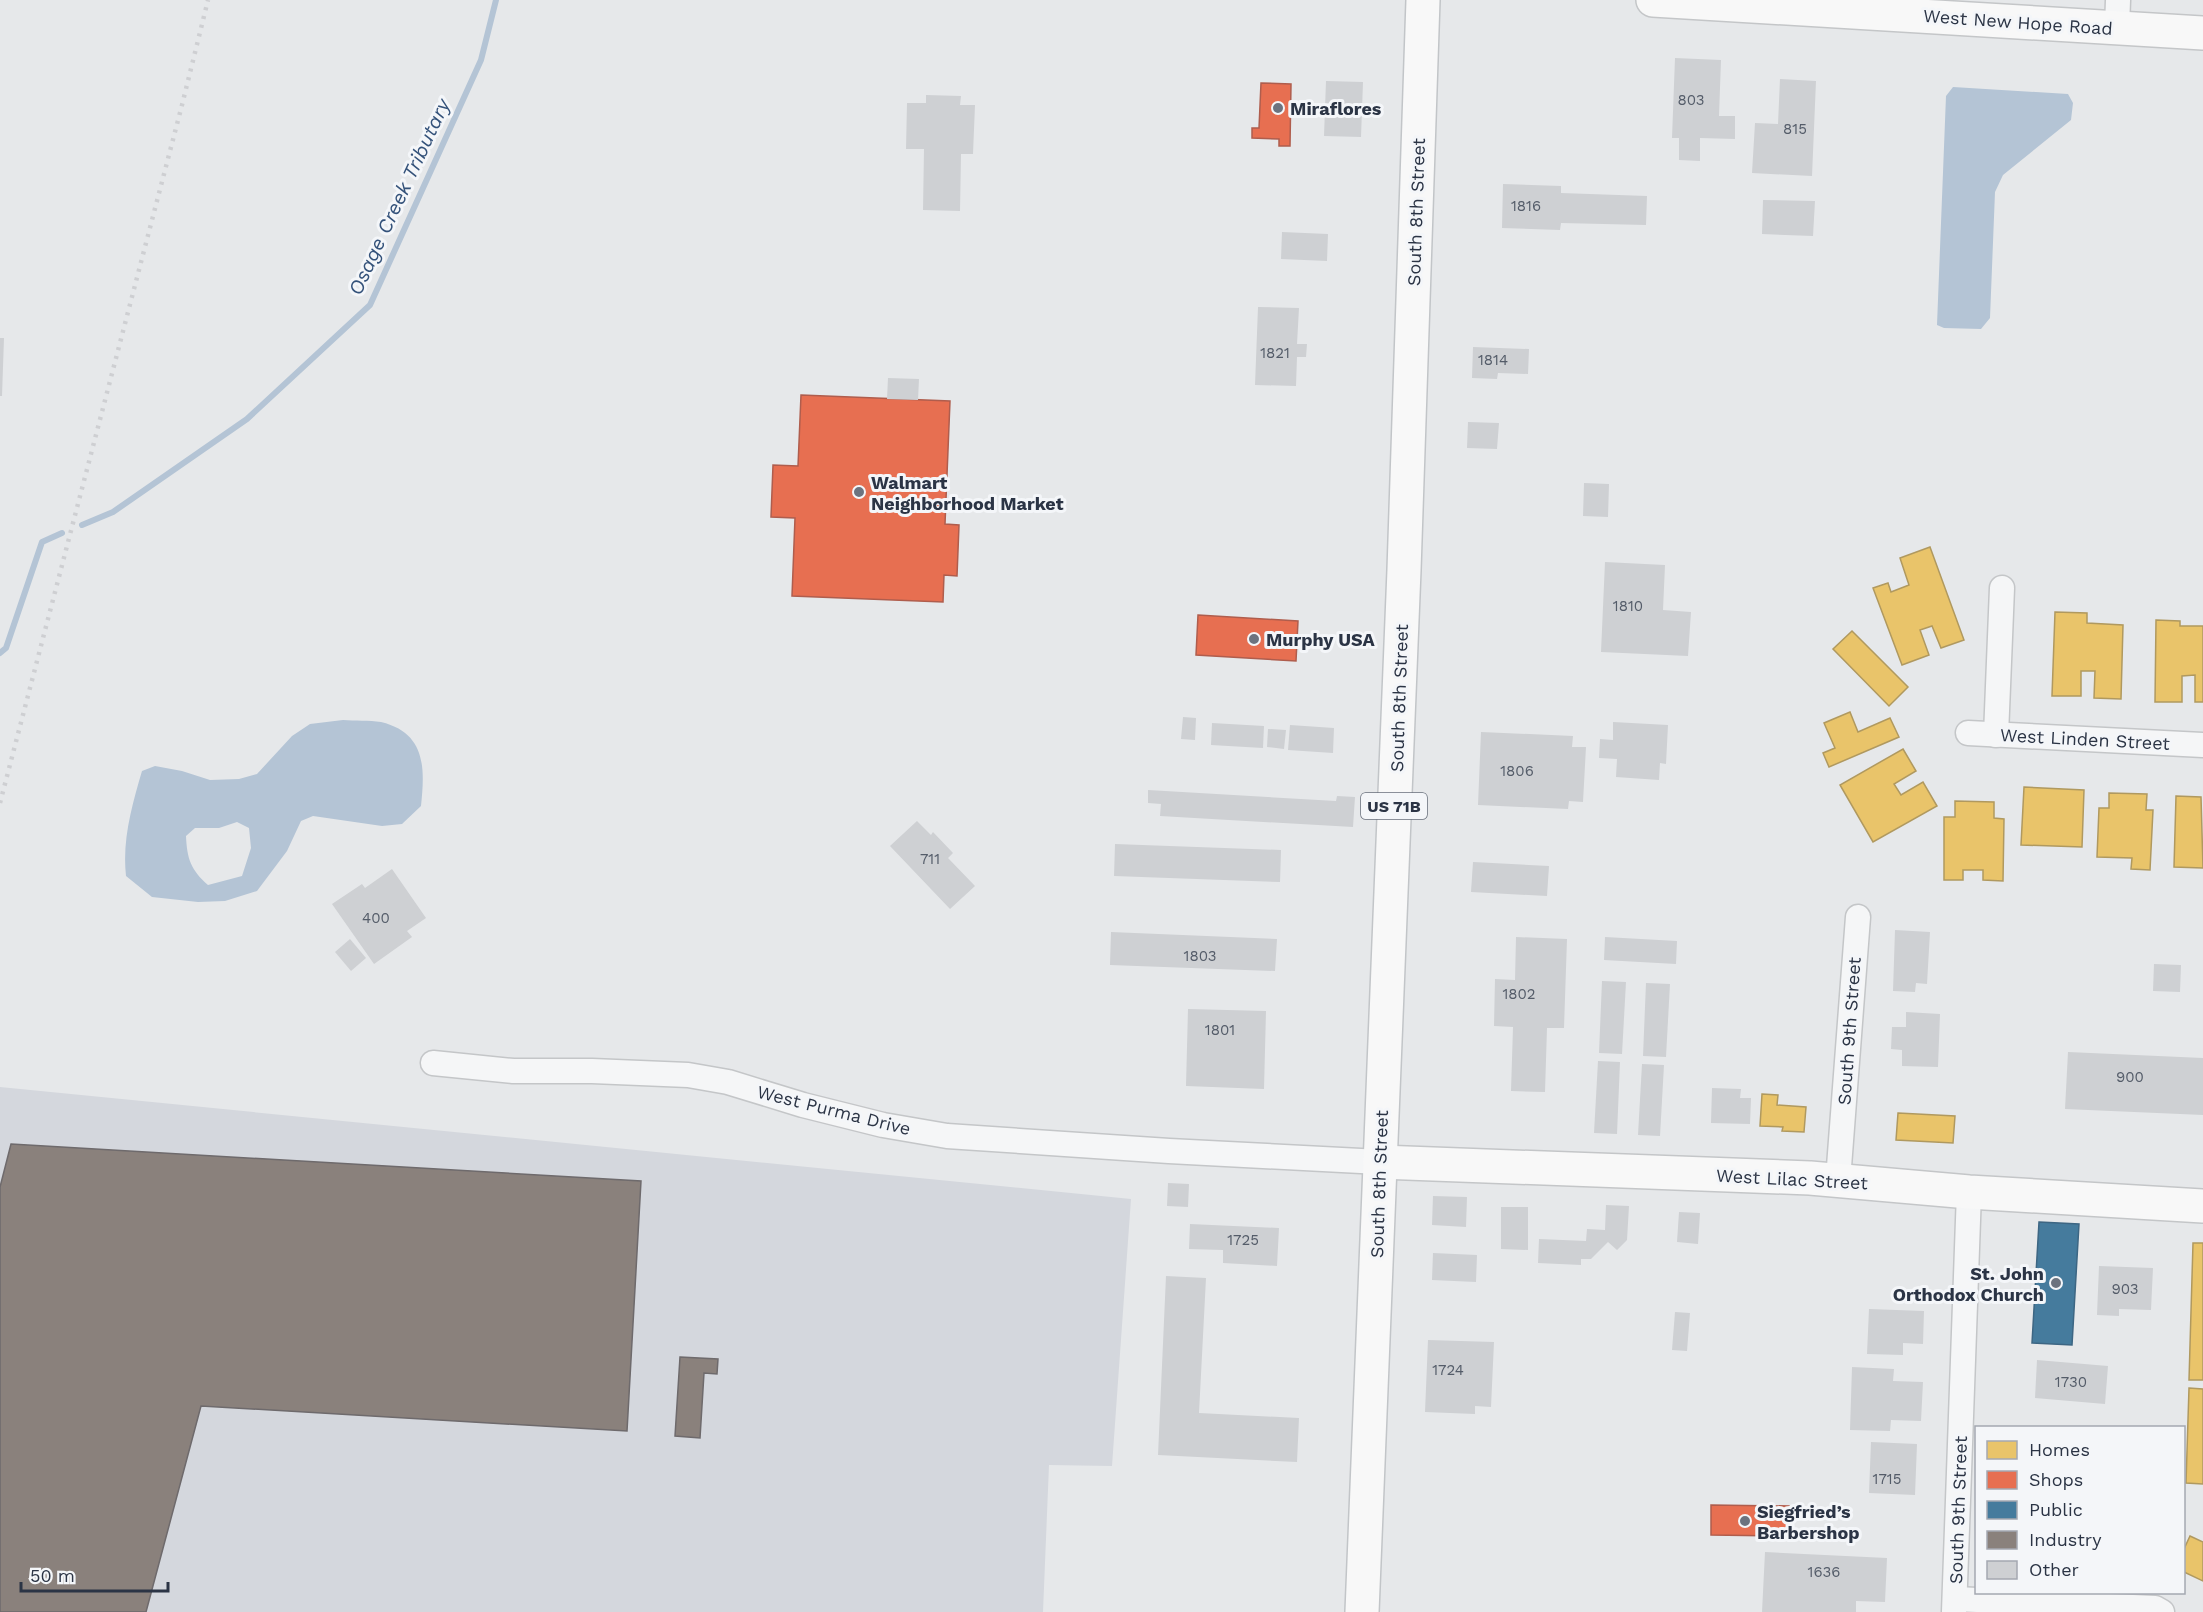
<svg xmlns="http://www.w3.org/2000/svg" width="2203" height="1612" viewBox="0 0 2203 1612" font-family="'Work Sans',sans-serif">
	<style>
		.built { fill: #d4d7dd }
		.water { fill: #b4c4d5; fill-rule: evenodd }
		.homes { fill: #e9c46a; stroke: #b0995f; stroke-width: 1.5 }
		.shops { fill: #e76f51; stroke: #af5d4d; stroke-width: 1.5 }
		.public { fill: #457b9d; stroke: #3d6683; stroke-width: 1.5 }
		.industry { fill: #8a817c; stroke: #6e6a6c; stroke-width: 1.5 }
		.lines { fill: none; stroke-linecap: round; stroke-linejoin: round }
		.stream { stroke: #b4c4d5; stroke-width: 6 }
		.building { fill: #ced0d3 }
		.street-casing { stroke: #c4c6c8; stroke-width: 27 }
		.secondary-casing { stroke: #c4c6c8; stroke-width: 36 }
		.primary-casing { stroke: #c2c5c8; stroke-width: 36 }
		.street { stroke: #f5f6f7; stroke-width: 24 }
		.secondary { stroke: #f8f8f8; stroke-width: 33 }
		.primary { stroke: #f8f8f8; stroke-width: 33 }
		.rail { stroke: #cecfd2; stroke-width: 4.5; stroke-dasharray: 3 6; stroke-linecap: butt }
		.poi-dot { fill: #6c737f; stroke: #f4f6f9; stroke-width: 2 }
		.labels { text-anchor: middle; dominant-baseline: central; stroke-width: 6; stroke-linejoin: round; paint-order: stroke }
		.number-label { font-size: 15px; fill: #545c69 }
		.shield { fill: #f4f6f9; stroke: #676e7b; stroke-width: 1.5 }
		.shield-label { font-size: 16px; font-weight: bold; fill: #2b3445 }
		.street-label { font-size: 18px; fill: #2b3445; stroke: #f4f6f9 }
		.poi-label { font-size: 18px; font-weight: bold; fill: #2b3445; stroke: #f4f6f9; text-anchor: start }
		.water-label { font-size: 20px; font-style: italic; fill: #34527a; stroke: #f4f6f9 }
	</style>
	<rect width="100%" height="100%" fill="#e6e8ea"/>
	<polygon class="built" points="0,1087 1131,1199 1112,1466 1049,1465 1043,1612 0,1612"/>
	<g class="water">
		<polygon points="1953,87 2068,94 2073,103 2071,120 2003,175 1995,192 1990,318 1981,329 1944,328 1937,325 1946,96"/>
		<path d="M 343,720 C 355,721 369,720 381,722 C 426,733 425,768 421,806 L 402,824 L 382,826 L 313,816 L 301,821 L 287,851 L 257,891 L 225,901 L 198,902 L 152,897 L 126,876 C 122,840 132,805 142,771 L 155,766 L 182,771 L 210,780 L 239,779 L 257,774 L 292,736 L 310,724 ZM 237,822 L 249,828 L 251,848 L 242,876 L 208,885 C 191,870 187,859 186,836 L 195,828 L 219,828 Z"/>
	</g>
	<g class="homes">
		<polygon points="1930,547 1964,640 1941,648 1932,626 1920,630 1929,655 1902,665 1873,588 1888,583 1891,592 1909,585 1900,558"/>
		<polygon points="2055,612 2087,613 2087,623 2123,625 2121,699 2094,698 2095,671 2081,671 2081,696 2052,696"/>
		<polygon points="2156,620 2180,621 2180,626 2203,626 2203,702 2195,702 2195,675 2182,676 2182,702 2155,702"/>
		<polygon points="1852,631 1908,687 1889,706 1833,649"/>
		<polygon points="1850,712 1858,732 1890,718 1899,737 1829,767 1823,753 1835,748 1824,723"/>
		<polygon points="1903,749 1916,771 1894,784 1901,795 1923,782 1937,806 1873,842 1840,785"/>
		<polygon points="2024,787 2084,790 2082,847 2021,845"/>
		<polygon points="2109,793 2147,794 2146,810 2153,810 2150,870 2131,869 2132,858 2097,857 2099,808 2109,808"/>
		<polygon points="2176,796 2201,797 2203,868 2174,867"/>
		<polygon points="1955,801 1994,802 1994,818 2004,819 2003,881 1983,880 1983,870 1963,870 1963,880 1944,880 1944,817 1955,817"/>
		<polygon points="1762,1094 1778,1095 1777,1105 1806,1107 1804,1132 1782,1131 1783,1127 1760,1126"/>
		<polygon points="1898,1113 1955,1116 1953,1143 1896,1140"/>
		<polygon points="2193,1243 2203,1243 2203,1380 2189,1380"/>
		<polygon points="2189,1388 2203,1389 2203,1484 2186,1483"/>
		<polygon points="2190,1536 2203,1542 2203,1581 2184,1572 2184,1549"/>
	</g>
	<g class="shops">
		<polygon points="1261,83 1291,84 1290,146 1279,146 1279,139 1252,138 1252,128 1259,128"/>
		<polygon points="801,395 950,401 945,524 959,525 957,576 944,575 943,602 792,596 795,518 771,517 773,465 798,466"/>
		<polygon points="1198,615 1298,621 1296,661 1196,655"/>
		<polygon points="1711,1505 1789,1506 1789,1536 1711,1535"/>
	</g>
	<polygon class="public" points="2039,1222 2079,1224 2072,1345 2032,1343"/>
	<g class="industry">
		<polygon points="11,1144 641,1181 627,1431 201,1406 146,1612 0,1612 0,1187"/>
		<polygon points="680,1357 718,1359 717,1374 704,1373 700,1438 675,1436"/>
	</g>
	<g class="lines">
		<g class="stream">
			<polyline points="82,525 113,512 247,419 370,305 481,60 496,0"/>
			<polyline points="0,653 6,648 42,542 62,533"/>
		</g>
	</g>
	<g class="building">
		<polygon points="1675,58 1721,60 1719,116 1735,116 1735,139 1700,138 1700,161 1679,160 1679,138 1672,138"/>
		<polygon points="1780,79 1816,81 1812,176 1752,173 1755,123 1778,124"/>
		<polygon points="1326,81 1363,82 1361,137 1324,136"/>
		<polygon points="926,95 961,96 960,105 975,105 973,154 961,154 960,211 923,210 924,149 906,149 907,103 926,103"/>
		<polygon points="1503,184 1561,186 1561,193 1647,196 1646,225 1561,223 1560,230 1502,228"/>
		<polygon points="1763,200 1815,201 1813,236 1762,234"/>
		<polygon points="1282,232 1328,234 1327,261 1281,259"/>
		<polygon points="1258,307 1299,308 1297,344 1307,344 1306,357 1297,357 1296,386 1255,385"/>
		<polygon points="0,338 4,338 2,396 0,396"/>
		<polygon points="1473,347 1529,349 1528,374 1498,373 1497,379 1472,378"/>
		<polygon points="888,378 919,379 918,400 887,399"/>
		<polygon points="1468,422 1499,423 1497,449 1467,448"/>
		<polygon points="1584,483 1609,484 1608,517 1583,516"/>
		<polygon points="1605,562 1665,565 1663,610 1691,612 1688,656 1601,652"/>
		<polygon points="1183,717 1196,718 1195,740 1181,739"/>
		<polygon points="1613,722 1668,725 1666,764 1660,763 1659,780 1616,777 1617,759 1599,758 1600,739 1613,740"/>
		<polygon points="1212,723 1264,726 1263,748 1211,745"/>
		<polygon points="1290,725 1334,728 1333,753 1288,750"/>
		<polygon points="1268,729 1286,730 1284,749 1267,747"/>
		<polygon points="1481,732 1573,736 1572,747 1586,747 1583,802 1569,801 1568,809 1478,805"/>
		<polygon points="1148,790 1336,801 1337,796 1355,797 1353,827 1160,816 1161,804 1148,803"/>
		<polygon points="917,821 931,835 933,832 953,853 948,858 975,886 950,909 890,846"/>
		<polygon points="1115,844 1281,850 1280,882 1114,876"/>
		<polygon points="1473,862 1549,866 1547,896 1471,892"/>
		<polygon points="392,869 426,918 407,931 412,937 374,964 332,904 362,884 365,888"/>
		<polygon points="1895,930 1930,932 1927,984 1916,983 1915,992 1893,991"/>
		<polygon points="1111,932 1277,939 1275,971 1110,965"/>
		<polygon points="1516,937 1567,939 1564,1028 1547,1028 1545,1092 1511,1091 1513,1027 1494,1026 1495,979 1515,980"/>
		<polygon points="1605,937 1677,941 1676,964 1604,960"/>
		<polygon points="350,939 366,958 351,971 335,952"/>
		<polygon points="2154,964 2181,965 2180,992 2153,991"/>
		<polygon points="1602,981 1626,982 1622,1054 1599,1053"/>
		<polygon points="1646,983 1670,984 1666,1057 1643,1056"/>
		<polygon points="1188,1009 1266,1011 1264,1089 1186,1086"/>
		<polygon points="1906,1012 1940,1014 1938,1067 1902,1066 1902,1050 1891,1049 1892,1027 1906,1027"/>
		<polygon points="2068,1052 2203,1058 2203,1115 2065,1109"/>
		<polygon points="1598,1061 1620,1062 1617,1134 1594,1133"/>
		<polygon points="1642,1064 1664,1065 1660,1136 1638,1135"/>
		<polygon points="1712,1088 1741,1089 1740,1098 1751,1098 1750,1124 1711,1123"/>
		<polygon points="1168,1183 1189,1184 1188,1207 1167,1206"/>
		<polygon points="1433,1196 1467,1197 1466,1227 1432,1225"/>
		<polygon points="1606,1205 1629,1206 1627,1240 1617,1250 1608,1242 1591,1259 1581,1259 1581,1265 1538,1263 1539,1239 1586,1241 1587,1229 1605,1230"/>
		<polygon points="1501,1207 1528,1207 1528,1250 1501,1249"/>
		<polygon points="1679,1212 1700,1213 1698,1244 1677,1242"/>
		<polygon points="1190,1224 1279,1228 1277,1266 1223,1263 1223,1250 1189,1249"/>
		<polygon points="1433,1253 1477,1255 1476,1282 1432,1280"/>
		<polygon points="2099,1266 2153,1268 2151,1310 2119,1309 2119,1316 2097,1315"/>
		<polygon points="1166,1276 1206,1278 1199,1413 1299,1418 1297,1462 1158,1455"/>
		<polygon points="1869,1309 1924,1311 1923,1344 1903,1343 1903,1355 1867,1354"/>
		<polygon points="1675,1312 1690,1313 1687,1351 1672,1350"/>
		<polygon points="1428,1340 1494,1342 1491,1407 1475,1406 1475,1414 1425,1412"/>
		<polygon points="2037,1360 2108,1366 2105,1404 2035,1398"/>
		<polygon points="1852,1367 1894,1369 1893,1381 1923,1382 1921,1421 1891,1420 1890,1431 1850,1430"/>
		<polygon points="1871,1442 1917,1444 1915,1495 1869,1493"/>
		<polygon points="1765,1552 1887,1558 1885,1602 1856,1601 1856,1612 1762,1612"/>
	</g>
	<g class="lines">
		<g class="street-casing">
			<g id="street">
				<polyline points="2117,28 2118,0"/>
				<polyline points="1968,733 2203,745"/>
				<polyline points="1996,735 2002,588"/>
				<polyline points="433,1063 513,1071 592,1071 688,1075 728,1082 803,1105 883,1125 947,1136 1169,1151 1380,1162"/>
				<polyline points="1838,1180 1858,917"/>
				<polyline points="1955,1599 2155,1608 2162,1612"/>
				<polyline points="1954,1612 1969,1192"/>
			</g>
		</g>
		<g class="secondary-casing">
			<g id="secondary">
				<polyline points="1653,0 2203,33"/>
				<polyline points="1380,1162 1810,1178 1969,1192 2203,1206"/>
			</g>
		</g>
		<g class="primary-casing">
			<polyline id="primary" points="1362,1612 1404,570 1423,0"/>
		</g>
		<use href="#street" class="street"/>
		<use href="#secondary" class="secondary"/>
		<use href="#primary" class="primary"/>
		<polyline class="rail" points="0,803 182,105 208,0"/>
	</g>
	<g class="poi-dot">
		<circle cx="1278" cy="108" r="6"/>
		<circle cx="859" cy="492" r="6"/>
		<circle cx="1254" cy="639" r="6"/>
		<circle cx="2056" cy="1283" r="6"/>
		<circle cx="1745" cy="1521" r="6"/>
	</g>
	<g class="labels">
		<g class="number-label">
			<text x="1691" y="100">803</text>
			<text x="1795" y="129">815</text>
			<text x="1526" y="206">1816</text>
			<text x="1275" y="353">1821</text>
			<text x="1493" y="360">1814</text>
			<text x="1628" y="606">1810</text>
			<text x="1517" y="771">1806</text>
			<text x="930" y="859">711</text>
			<text x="376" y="918">400</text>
			<text x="1200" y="956">1803</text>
			<text x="1519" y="994">1802</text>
			<text x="1220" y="1030">1801</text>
			<text x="2130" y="1077">900</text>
			<text x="1243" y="1240">1725</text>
			<text x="2125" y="1289">903</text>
			<text x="1448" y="1370">1724</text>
			<text x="2071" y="1382">1730</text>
			<text x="1887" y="1479">1715</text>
			<text x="1824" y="1572">1636</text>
		</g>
		<rect class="shield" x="1361" y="793" width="66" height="26" rx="4.5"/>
		<g class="shield-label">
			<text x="1394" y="806">US 71B</text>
		</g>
		<g class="street-label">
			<text transform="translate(2018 22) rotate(4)">West New Hope Road</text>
			<text transform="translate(1416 212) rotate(-88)">South 8th Street</text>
			<text transform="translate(1399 698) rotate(-88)">South 8th Street</text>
			<text transform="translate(2085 739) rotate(3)">West Linden Street</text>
			<text transform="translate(1849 1031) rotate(-86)">South 9th Street</text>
			<text transform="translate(834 1110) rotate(14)">West Purma Drive</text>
			<text transform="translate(1792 1179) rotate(3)">West Lilac Street</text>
			<text transform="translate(1379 1184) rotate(-88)">South 8th Street</text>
			<text transform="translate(1958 1510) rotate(-88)">South 9th Street</text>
		</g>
		<g class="poi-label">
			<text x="1290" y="108">Miraflores</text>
			<text x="871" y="482">Walmart<tspan x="871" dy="21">Neighborhood Market</tspan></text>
			<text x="1266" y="639">Murphy USA</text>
			<text x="2044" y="1273" text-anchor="end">St. John<tspan x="2044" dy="21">Orthodox Church</tspan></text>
			<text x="1757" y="1511">Siegfried’s<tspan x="1757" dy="21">Barbershop</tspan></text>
		</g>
		<g class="water-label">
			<text transform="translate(399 197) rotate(-65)">Osage Creek Tributary</text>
		</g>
	</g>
	<rect x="1975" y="1426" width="210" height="168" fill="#f4f6f9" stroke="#a4a8b1" stroke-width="1.5"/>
	<rect x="1987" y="1441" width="30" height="18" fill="#e9c46a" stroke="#a4a8b1" stroke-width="1.5"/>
	<text x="2029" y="1456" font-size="18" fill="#2b3445">Homes</text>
	<rect x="1987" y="1471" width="30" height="18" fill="#e76f51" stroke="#a4a8b1" stroke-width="1.5"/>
	<text x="2029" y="1486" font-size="18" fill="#2b3445">Shops</text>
	<rect x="1987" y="1501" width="30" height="18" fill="#457b9d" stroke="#a4a8b1" stroke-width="1.5"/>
	<text x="2029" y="1516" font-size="18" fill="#2b3445">Public</text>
	<rect x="1987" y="1531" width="30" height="18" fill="#8a817c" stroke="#a4a8b1" stroke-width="1.5"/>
	<text x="2029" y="1546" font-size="18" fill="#2b3445">Industry</text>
	<rect x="1987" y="1561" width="30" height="18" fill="#ced0d3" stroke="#a4a8b1" stroke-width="1.5"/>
	<text x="2029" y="1576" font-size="18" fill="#2b3445">Other</text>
	<path d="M21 1582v9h147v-9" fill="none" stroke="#2b3445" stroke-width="3"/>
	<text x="30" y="1582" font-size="18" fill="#2b3445" stroke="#f4f6f9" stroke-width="4.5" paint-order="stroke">50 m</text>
</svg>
